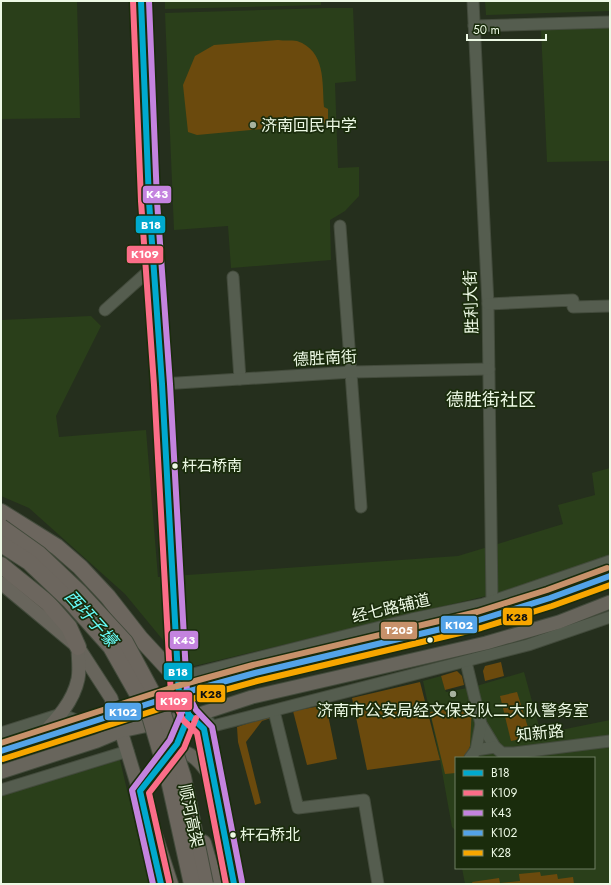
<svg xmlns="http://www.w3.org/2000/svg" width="611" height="885" viewBox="0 0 611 885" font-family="Jost,'Noto Sans SC',sans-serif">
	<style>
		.built { fill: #2a3f1a }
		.green { fill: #6b4a0d }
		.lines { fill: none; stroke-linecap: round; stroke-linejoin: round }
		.minor-casing { stroke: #434b3c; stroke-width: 13 }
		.major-casing { stroke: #434b3c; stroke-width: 15 }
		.highway-casing { stroke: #434b3c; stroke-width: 18 }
		.minor { stroke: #555d4f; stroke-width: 11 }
		.major { stroke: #68655c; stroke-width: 13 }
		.highway { stroke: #6c665e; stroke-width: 16 }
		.highway-bridge-casing { stroke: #434b3c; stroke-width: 18; stroke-linecap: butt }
		.highway-bridge { stroke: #6c665e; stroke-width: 16 }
		.bus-1-casing { stroke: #1a2c0c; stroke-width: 9 }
		.bus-2-casing { stroke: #1a2c0c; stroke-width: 9 }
		.bus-3-casing { stroke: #1a2c0c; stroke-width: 9 }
		.bus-4-casing { stroke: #1a2c0c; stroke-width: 9 }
		.bus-5-casing { stroke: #1a2c0c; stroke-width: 9 }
		.bus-6-casing { stroke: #1a2c0c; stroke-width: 9 }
		.bus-1 { stroke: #00a9ce; stroke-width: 6 }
		.bus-2 { stroke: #fb6d88; stroke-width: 6 }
		.bus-3 { stroke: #c483df; stroke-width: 6 }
		.bus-4 { stroke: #53a3e8; stroke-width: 6 }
		.bus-5 { stroke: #f7a600; stroke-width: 6 }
		.bus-6 { stroke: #c7916a; stroke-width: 6 }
		.poi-dot { fill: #a7b29f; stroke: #1a2c0c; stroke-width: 1.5 }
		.bus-dot { fill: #edf9e5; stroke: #1a2c0c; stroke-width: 1.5 }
		.labels { text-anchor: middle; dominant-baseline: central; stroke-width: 3.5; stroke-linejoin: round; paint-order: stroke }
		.bus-label { font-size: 15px; fill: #edf9e5; stroke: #1a2c0c; text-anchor: start }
		.poi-label { font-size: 16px; fill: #edf9e5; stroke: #1a2c0c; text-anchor: start }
		.street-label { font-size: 16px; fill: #edf9e5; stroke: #1a2c0c }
		.water-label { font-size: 17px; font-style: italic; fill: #68fffc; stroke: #1a2c0c }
		.quarter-label { font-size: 18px; fill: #edf9e5; stroke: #1a2c0c }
		.line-badge { stroke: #1a2c0c; stroke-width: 1.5 }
		.badge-label { font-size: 11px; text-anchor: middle; font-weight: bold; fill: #fff }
		.pale-badge-label { font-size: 11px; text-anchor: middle; font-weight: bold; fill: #111 }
	</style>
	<rect width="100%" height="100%" fill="#252f1d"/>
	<g class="built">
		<polygon points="1,1 77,1 80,118 1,119"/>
		<polygon points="165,1 321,1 321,5 165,9"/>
		<polygon points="485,1 610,1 610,11 486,15"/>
		<polygon points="327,8 353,8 356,81 335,83 338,168 359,167 359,196 345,211 330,220 331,260 231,268 228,226 174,230 165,13"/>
		<polygon points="610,27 610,161 547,162 541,29"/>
		<polygon points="91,316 101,326 56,416 59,437 146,430 158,577 458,556 563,524 558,505 595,495 592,473 610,468 610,555 519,588 186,668 125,594 29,508 1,496 1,320"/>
		<polygon points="524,672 541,734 610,720 610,884 465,884 462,868 594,868 594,758 456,758 456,831 452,827 440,760 423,681 441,676 446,692 473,687"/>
		<polygon points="120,760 149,884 1,884 1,796"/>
	</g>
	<g class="green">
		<path d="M 278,40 C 284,41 291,40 297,41 C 326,51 322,82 324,107 L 328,109 L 328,123 L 197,135 L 188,132 L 183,85 L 195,56 L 214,45 Z"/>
		<polygon points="501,662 504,676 485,681 483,671 485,666"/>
		<polygon points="457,671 462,676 464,685 445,690 441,676"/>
		<polygon points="420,682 440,760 367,770 352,698"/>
		<polygon points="517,692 531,737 511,741 500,696"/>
		<polygon points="326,705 337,759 307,765 293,711"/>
		<polygon points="472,705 470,746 465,758 456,758 456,773 445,774 430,712"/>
		<polygon points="270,716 271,718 262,721 246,742 261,803 255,805 238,742 237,727"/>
		<polygon points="540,872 541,876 557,874 558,879 573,877 574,884 473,884 472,882 499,878 500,883 520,881 519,874"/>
	</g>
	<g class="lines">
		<g class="minor-casing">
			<g id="minor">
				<polyline points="473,1 488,304 492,602"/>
				<polyline points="474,26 610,22"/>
				<polyline points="340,226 361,507"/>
				<polyline points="233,277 240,379"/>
				<polyline points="488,304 573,300 573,307 610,306"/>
				<polyline points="105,310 153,267"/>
				<polyline points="162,384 352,372 489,369"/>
				<polyline points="466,662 481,724 495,747"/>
				<polyline points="177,678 412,619 484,604 610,561"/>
				<polyline points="274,711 298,808 364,800 378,884"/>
				<polyline points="200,714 213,726 528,645 610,617"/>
				<polyline points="1,733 61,714 86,724"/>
				<polyline points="476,750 495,747 502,753 514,753 610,741"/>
				<polyline points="470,758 476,750 481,724"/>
				<polyline points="1,790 128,751"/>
			</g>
		</g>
		<g class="major-casing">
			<g id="major">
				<polyline points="141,1 149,201 162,384 179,694 189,715 204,729 234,884"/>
				<polyline points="1,583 78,647 111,698 145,810"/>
				<path d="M 39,738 C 55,721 73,703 78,679 C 80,669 78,657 78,647"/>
				<path d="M 172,750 C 191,749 203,765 212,779"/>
				<polyline points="1,751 179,694 255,673 479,620 550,598 610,576"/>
				<polyline points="1,772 97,741 121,731 200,714 252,697 486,643 559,622 610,602"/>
				<polyline points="140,791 177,744 189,715"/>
				<polyline points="156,860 161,884"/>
			</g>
		</g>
		<g class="highway-casing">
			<g id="highway">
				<polyline points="1,512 57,547 80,567 108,597 140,638 177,678"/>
				<polyline points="1,565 48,603 69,627 78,647"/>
				<polyline points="143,801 170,884"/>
				<polyline points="203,843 215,884"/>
			</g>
		</g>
		<use href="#minor" class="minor"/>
		<use href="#major" class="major"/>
		<use href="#highway" class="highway"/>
		<g class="highway-bridge-casing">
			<g id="highway-bridge">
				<polyline points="1,527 39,554 79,592 125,642 162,711 183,777 205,884"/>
				<polyline points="1,544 29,562 70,601 111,647 150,716 169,780 192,884"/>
			</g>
		</g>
		<use href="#highway-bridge" class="highway-bridge"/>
		<g class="bus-1-casing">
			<g id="bus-1">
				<polyline points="141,1 149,201 162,384 179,694 189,715 204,729 234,884"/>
				<polyline points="161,884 140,791 177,744 189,715"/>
			</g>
		</g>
		<g class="bus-2-casing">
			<g id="bus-2">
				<polyline points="133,1 141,201 154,385 171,695 183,720 197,733 226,884"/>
				<polyline points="169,882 149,793 184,748 196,718"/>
			</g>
		</g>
		<g class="bus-3-casing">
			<g id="bus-3">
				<polyline points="149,1 157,201 170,384 187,692 196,710 212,727 242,882"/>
				<polyline points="153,884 132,790 170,740 182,712"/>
			</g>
		</g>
		<g class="bus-4-casing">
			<polyline id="bus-4" points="1,751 179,694 255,673 479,620 550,598 610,576"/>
		</g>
		<g class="bus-5-casing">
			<polyline id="bus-5" points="3,759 181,702 257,681 481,628 552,606 610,585"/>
		</g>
		<g class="bus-6-casing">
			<polyline id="bus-6" points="1,743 177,686 253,665 477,612 547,590 607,568"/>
		</g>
		<use href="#bus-1" class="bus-1"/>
		<use href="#bus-2" class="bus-2"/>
		<use href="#bus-3" class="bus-3"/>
		<use href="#bus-4" class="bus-4"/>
		<use href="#bus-5" class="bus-5"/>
		<use href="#bus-6" class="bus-6"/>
	</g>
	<g class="poi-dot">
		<circle cx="253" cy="125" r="4"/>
		<circle cx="453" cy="694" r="4"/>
	</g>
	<g class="bus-dot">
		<circle cx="175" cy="466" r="3.5"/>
		<circle cx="430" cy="640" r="3.5"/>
		<circle cx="233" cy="835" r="3.5"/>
	</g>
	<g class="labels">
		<g class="bus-label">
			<text x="182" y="466">杆石桥南</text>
			<text x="240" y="835">杆石桥北</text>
		</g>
		<g class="poi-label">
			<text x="261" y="125">济南回民中学</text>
			<text x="453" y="710" text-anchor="middle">济南市公安局经文保支队二大队警务室</text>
		</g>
		<g class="street-label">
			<text transform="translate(471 302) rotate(-92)">胜利大街</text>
			<text transform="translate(325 358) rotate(-3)">德胜南街</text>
			<text transform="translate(391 608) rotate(-13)">经七路辅道</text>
			<text transform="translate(540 733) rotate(-6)">知新路</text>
			<text transform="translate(191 816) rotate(78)">顺河高架</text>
		</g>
		<g class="water-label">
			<text transform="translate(91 618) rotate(48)">西圩子壕</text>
		</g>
		<g class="quarter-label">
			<text x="491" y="400">德胜街社区</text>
		</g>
	</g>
	<g class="line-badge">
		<rect x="142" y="185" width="30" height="19" rx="4" fill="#c483df"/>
		<rect x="135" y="215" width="31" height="19" rx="4" fill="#00a9ce"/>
		<rect x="126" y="245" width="38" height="19" rx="4" fill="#fb6d88"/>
		<rect x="502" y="607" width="31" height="19" rx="4" fill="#f7a600"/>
		<rect x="440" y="615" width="38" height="19" rx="4" fill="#53a3e8"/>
		<rect x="380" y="621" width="38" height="19" rx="4" fill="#c7916a"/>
		<rect x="169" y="630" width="30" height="20" rx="4" fill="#c483df"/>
		<rect x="163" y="662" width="30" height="19" rx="4" fill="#00a9ce"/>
		<rect x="196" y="684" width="30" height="19" rx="4" fill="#f7a600"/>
		<rect x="155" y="691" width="38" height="20" rx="4" fill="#fb6d88"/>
		<rect x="104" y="702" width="38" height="19" rx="4" fill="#53a3e8"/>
	</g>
	<g class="badge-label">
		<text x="157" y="198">K43</text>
		<text x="151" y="229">B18</text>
		<text x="145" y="258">K109</text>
		<text x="459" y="629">K102</text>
		<text x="399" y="634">T205</text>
		<text x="184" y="644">K43</text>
		<text x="178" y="676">B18</text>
		<text x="174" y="705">K109</text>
		<text x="123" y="716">K102</text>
	</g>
	<g class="pale-badge-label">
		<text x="517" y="621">K28</text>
		<text x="211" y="698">K28</text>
	</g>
	<rect width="611" height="885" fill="none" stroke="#edf9e5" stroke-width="4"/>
	<rect x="455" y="757" width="140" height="112" fill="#1a2c0c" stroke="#6e7e63"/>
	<rect x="463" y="770" width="20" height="6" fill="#00a9ce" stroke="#6e7e63"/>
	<text x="491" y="777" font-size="12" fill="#edf9e5">B18</text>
	<rect x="463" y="790" width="20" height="6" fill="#fb6d88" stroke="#6e7e63"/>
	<text x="491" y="797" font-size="12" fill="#edf9e5">K109</text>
	<rect x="463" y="810" width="20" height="6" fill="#c483df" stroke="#6e7e63"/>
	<text x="491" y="817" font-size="12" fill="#edf9e5">K43</text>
	<rect x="463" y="830" width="20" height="6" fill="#53a3e8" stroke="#6e7e63"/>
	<text x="491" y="837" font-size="12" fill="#edf9e5">K102</text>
	<rect x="463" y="850" width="20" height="6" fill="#f7a600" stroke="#6e7e63"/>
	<text x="491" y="857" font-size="12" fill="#edf9e5">K28</text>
	<path d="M467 34v6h79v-6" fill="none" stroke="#edf9e5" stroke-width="2"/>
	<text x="473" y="34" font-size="12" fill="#edf9e5" stroke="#1a2c0c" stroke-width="3" paint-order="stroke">50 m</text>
</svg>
